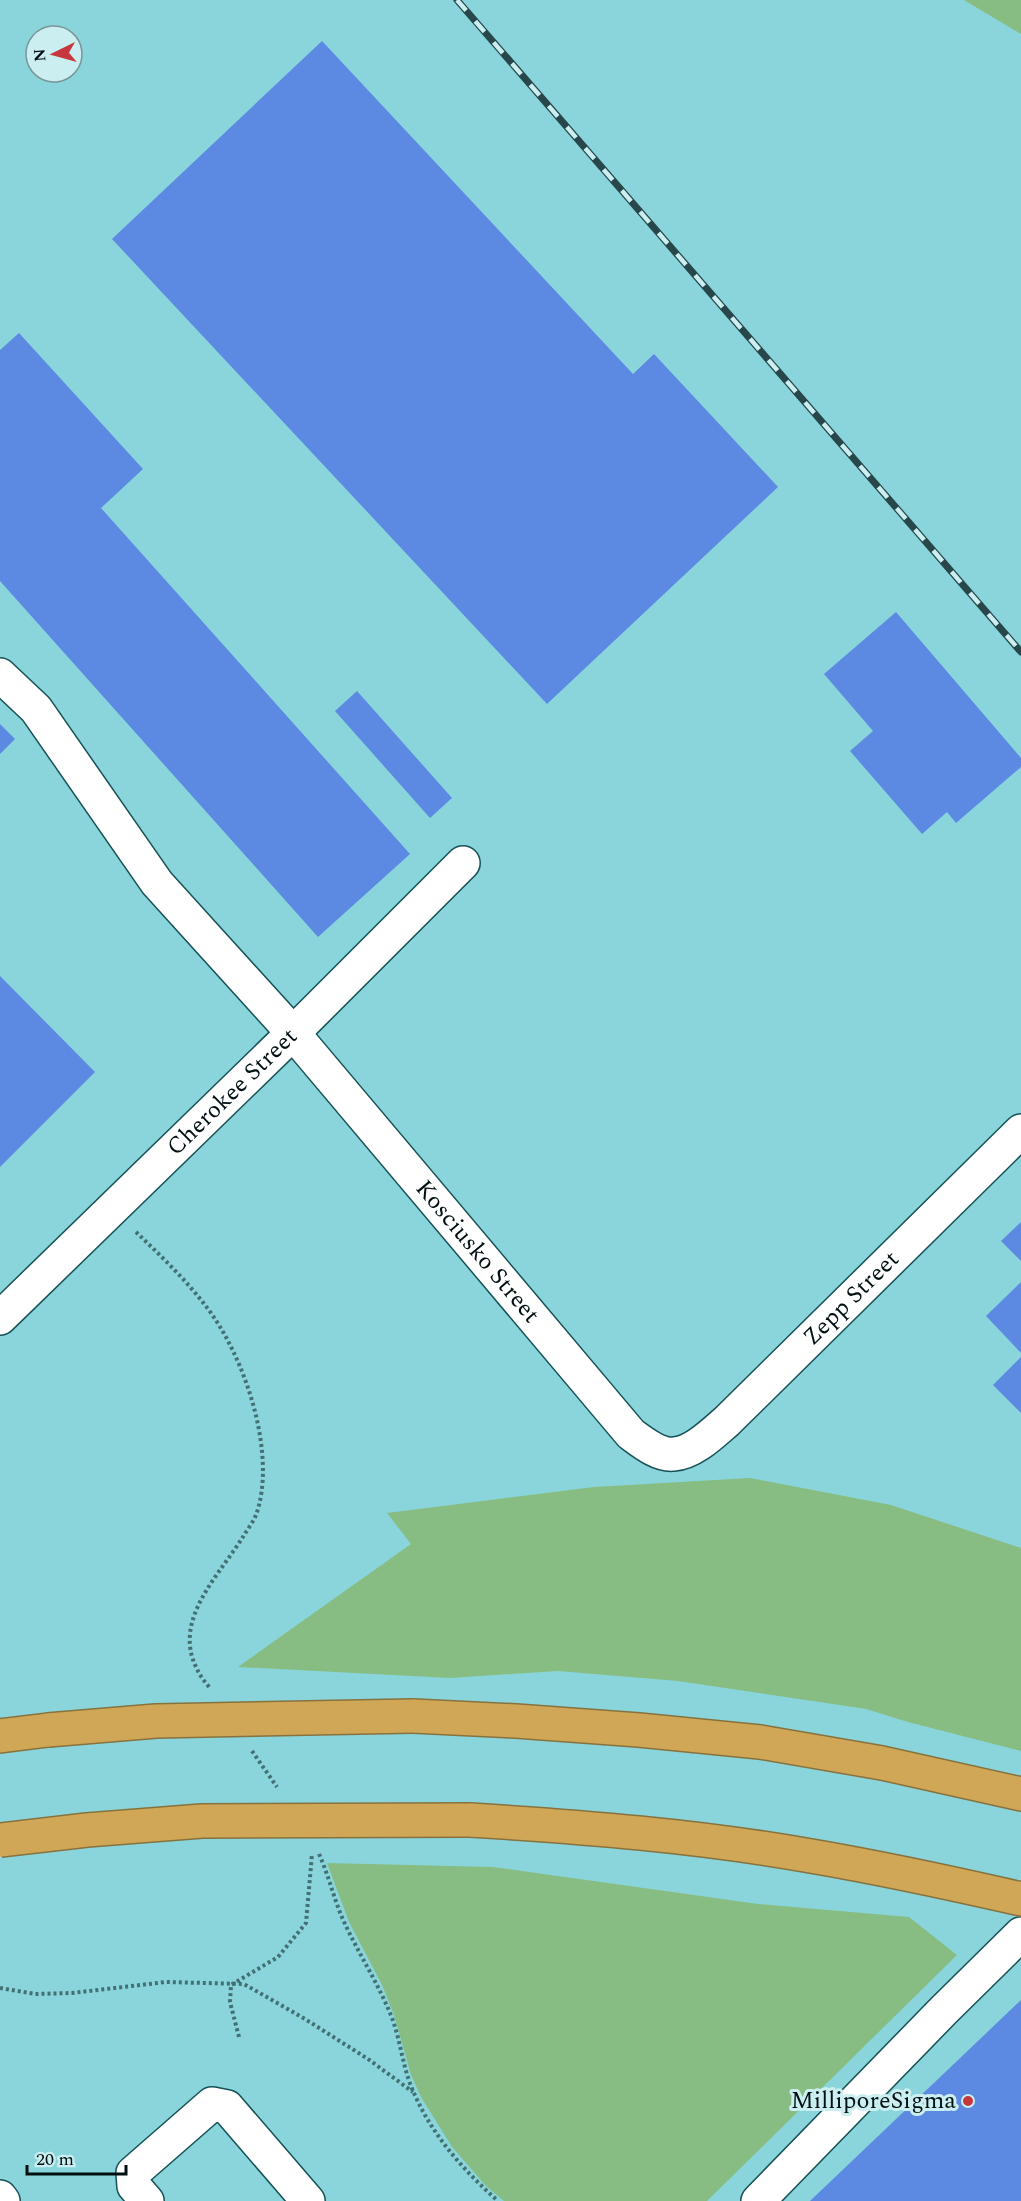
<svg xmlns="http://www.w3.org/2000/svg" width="1021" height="2201" viewBox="0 0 1021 2201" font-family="Spectral,serif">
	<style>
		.green { fill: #87bd83 }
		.building { fill: #5c89e2 }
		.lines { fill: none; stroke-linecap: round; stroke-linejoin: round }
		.minor-casing { stroke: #155156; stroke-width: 36 }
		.highway-casing { stroke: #87723e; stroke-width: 36 }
		.path { stroke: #437073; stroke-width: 4; stroke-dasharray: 3 3; stroke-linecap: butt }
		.minor { stroke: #fff; stroke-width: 33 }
		.highway { stroke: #cfa757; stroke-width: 33 }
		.rail-casing { stroke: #27474a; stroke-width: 7 }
		.rail { stroke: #cbeff1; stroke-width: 4.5; stroke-dasharray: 14; stroke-linecap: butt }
		.highway-bridge-casing { stroke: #87723e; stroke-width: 36; stroke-linecap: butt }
		.highway-bridge { stroke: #cfa757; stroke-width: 33 }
		.poi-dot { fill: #c7373e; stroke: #cbeff1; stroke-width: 2 }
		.labels { text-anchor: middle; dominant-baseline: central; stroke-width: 6; stroke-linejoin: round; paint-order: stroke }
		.street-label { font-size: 24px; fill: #000f11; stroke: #cbeff1 }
		.poi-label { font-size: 24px; fill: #000f11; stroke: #cbeff1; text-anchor: end }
	</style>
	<rect width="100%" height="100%" fill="#8ad5db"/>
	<g class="green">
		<polygon points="964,0 1021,0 1021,34"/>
		<polygon points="750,1478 891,1505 1021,1548 1021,1751 908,1722 866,1709 678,1681 558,1671 450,1678 238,1667 411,1544 387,1513 594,1487"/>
		<polygon points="327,1863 493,1867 758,1904 909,1917 957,1955 707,2201 504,2201 486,2186 452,2147 421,2097 411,2075 394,2015 382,1985 349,1922"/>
	</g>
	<g class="building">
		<polygon points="322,41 633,374 654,354 778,487 547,704 112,239"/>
		<polygon points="19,333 143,469 101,508 410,854 318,937 0,581 0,350"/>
		<polygon points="896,612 1021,758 1021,767 956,823 947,812 922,834 850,751 873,731 824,674"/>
		<polygon points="357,691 452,798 430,818 335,711"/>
		<polygon points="0,724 15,739 0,754"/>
		<polygon points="0,976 95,1072 0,1167"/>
		<polygon points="1021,1222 1021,1261 1001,1241"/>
		<polygon points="1021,1282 1021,1353 986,1316"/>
		<polygon points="1021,1357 1021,1413 993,1385"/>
		<polygon points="1021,2000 1021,2201 810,2201"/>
	</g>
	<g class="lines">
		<g class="minor-casing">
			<g id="minor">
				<path id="s1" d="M 0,675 L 36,709 L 157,883 L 293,1033 L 631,1434 C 642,1442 659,1456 674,1454 C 693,1453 713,1433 727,1421 L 1021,1131"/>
				<path id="s2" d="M 0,1318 L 293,1033 L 463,863"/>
				<polyline points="0,2197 3,2201"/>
				<polyline points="147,2201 134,2186 133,2173 212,2104 227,2107 308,2201"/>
				<polyline points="758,2201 943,2011 1021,1934"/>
			</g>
		</g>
		<g class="highway-casing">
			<g id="highway">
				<polyline points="413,1716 516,1721 639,1730 760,1742 882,1763 1021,1794"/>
				<polyline points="0,1736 48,1730"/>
				<path d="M 470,1820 C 584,1827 698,1836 811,1856 C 881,1868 951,1883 1021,1899"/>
			</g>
		</g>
		<g class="path">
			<path d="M 136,1232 C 160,1255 185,1279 205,1305 C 244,1354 278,1454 256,1515 C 253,1522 248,1529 244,1535 C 221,1574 171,1619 197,1669 C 200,1676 205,1682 210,1688"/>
			<polyline points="252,1751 277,1787"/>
			<path d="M 319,1854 C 328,1874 333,1895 341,1915 C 356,1950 378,1982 392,2018 C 401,2042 403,2070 414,2093 C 432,2135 464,2171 498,2201"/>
			<polyline points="0,1988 35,1994 72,1993 166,1982 244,1984 305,2019 368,2059 413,2092"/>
			<polyline points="239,2037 230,2002 231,1985 278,1957 306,1923 312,1854"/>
		</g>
		<use href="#minor" class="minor"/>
		<use href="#highway" class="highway"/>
		<g class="rail-casing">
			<polyline id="rail" points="457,0 1021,652"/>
		</g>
		<use href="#rail" class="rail"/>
		<g class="highway-bridge-casing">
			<g id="highway-bridge">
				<polyline points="48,1730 156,1721 413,1716"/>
				<polyline points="0,1840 87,1830 202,1821 470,1820"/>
			</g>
		</g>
		<use href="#highway-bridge" class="highway-bridge"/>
	</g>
	<circle class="poi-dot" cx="968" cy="2101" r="6"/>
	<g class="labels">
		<g class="street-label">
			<text stroke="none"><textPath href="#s2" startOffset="324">Cherokee Street</textPath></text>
			<text stroke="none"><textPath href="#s1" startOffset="750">Kosciusko Street</textPath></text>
			<text stroke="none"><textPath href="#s1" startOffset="1275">Zepp Street</textPath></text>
		</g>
		<g class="poi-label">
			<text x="956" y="2101">MilliporeSigma</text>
		</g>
	</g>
	<g transform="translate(54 54) rotate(265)"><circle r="28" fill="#cbeff1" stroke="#7a9597" stroke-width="1.5"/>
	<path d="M0-4.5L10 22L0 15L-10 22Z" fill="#c7373e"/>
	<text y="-9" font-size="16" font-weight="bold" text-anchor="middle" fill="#000f11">N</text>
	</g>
	<path d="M27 2165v9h99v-9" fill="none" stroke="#000f11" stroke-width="3"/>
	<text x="36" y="2165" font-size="18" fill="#000f11" stroke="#cbeff1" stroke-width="4.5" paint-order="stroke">20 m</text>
</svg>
